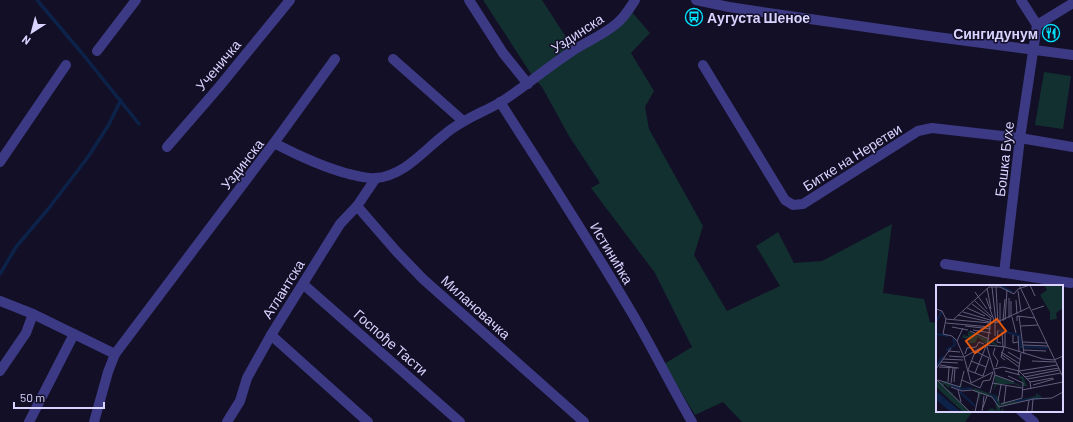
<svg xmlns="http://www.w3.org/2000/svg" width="1073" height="422" viewBox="0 0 1073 422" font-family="Barlow,sans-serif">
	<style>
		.green { fill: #12302f }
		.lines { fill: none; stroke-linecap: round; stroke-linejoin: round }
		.stream { stroke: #0c2248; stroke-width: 3.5 }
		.minor { stroke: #3d3a85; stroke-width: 10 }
		.tertiary { stroke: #3d3a85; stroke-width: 10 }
		.labels { text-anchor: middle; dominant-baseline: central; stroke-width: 3; stroke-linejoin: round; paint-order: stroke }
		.poi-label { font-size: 14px; font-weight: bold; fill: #d9d4ff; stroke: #130f26; text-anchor: start }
		.street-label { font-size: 14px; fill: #d9d4ff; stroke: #130f26 }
		.inset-river { fill: none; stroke: #0c2248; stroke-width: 2 }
		.inset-road { fill: none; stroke: #625e7d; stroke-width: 1 }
		.view { fill: #e8590c; fill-opacity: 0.15; stroke: #e8590c; stroke-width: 2 }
		.inset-edge { fill: none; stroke: #d9d4ff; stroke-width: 2 }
	</style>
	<rect width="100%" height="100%" fill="#130f26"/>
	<g class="green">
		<polygon points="483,0 542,0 577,54 631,11 650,33 631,53 654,91 645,107 649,129 703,226 694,255 727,311 780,286 756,246 778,232 794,263 822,261 892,224 883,293 924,299 930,322 937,323 937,411 973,411 965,422 742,422 723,402 695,415 664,364 692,347 655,273 591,188 600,183 569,136 542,87 533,77"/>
		<polygon points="1044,72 1071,76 1063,129 1035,125"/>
	</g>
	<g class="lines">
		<g class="stream">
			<polyline points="37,0 81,52 139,124"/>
			<polyline points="0,274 16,247 49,208 88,157 108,126 121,100"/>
		</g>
		<g class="minor">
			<polyline points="469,0 503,53 528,84"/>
			<polyline points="1037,25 1073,3"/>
			<polyline points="97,51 136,0"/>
			<polyline points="393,59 463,121"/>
			<polyline points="703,65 785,200 793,205 803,204 918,131 932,128 1020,138 1073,147"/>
			<path d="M 500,102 C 545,172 590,242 632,313 C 653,349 671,386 692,422"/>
			<path d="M 274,143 C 299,156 322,167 349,174 C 358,176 368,179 376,178 C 404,176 423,151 444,135 C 461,120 482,113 501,102 C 525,87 545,69 568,54 C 583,43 602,36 616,24 C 624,18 630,8 635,0"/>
			<polyline points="167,147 219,87 290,0"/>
			<polyline points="0,162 66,65"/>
			<polyline points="357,206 396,251 423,279 584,422"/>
			<polyline points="945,264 1071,283"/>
			<polyline points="1004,273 1020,138 1037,25 1021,0"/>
			<polyline points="303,284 460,422"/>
			<polyline points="0,301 33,314 115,354"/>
			<polyline points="271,335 368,422"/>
			<polyline points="0,371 26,333 33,314"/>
			<polyline points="1021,411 1034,422"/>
			<polyline points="29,422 74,334"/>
			<polyline points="94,422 108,372 115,354 274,143 335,59"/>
			<polyline points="227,422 240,401 247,378 271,335 340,224 357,206 376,178"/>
		</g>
		<polyline class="tertiary" points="696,0 729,7 789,16 929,36 1073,55"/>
	</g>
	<defs>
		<g id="bus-ring" transform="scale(0.9)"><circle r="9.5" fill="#130f26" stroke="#00e5ff" stroke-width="1.5"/><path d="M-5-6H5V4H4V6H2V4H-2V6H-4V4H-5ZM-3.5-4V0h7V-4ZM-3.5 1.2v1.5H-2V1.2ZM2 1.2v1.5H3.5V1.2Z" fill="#00e5ff"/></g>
		<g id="restaurant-ring" transform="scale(0.9)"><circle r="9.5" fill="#130f26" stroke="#00e5ff" stroke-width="1.5"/><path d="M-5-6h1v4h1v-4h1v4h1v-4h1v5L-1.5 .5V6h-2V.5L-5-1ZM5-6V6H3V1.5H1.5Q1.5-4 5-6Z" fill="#00e5ff"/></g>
	</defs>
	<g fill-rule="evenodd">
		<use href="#bus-ring" x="694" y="17"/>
		<use href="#restaurant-ring" x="1051" y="33"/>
	</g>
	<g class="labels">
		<g class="poi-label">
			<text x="707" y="17">Аугуста Шеное</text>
			<text x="1038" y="33" text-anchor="end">Сингидунум</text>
		</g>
		<g class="street-label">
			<text transform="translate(577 33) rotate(-33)">Уздинска</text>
			<text transform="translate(218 65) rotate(-50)">Ученичка</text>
			<text transform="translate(852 157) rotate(-32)">Битке на Неретви</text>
			<text transform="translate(1004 159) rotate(-83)">Бошка Бухе</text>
			<text transform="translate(242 164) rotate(-52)">Уздинска</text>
			<text transform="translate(612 253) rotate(59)">Истинићка</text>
			<text transform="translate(283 289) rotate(-58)">Атлантска</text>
			<text transform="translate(476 307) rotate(42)">Милановачка</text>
			<text transform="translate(391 342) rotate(41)">Госпође Тасти</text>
		</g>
	</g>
	<g transform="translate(936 285)">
		<rect width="127" height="127" fill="#130f26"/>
		<path d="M 108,0 L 124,0 L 127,5 L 127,23 L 120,28 L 121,34 L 114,35 L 114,27 L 104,10 L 111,5 ZM 32,46 L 60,58 L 63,62 L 52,57 L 50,59 L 42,52 L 39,58 L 33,58 L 33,54 L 26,53 L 27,50 L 32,51 ZM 59,90 L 86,101 L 86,94 L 81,92 L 87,91 L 91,101 L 83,101 L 78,99 L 61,99 L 58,105 ZM 0,95 L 4,98 L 9,96 L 21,103 L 26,98 L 25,103 L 37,103 L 26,105 L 14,101 L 12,103 L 9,99 L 7,101 L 16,108 L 20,107 L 16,109 L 34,127 L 27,127 L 0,102 ZM 38,103 L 61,111 L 65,119 L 100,111 L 100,108 L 106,112 L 64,121 L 64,126 L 67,123 L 68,127 L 49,127 L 56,123 L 61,126 L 58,113 L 45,109 L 42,119 L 43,109 L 37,105 Z" fill="#12302f"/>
		<path d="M 1,107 L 6,111 L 25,127 L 15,127 L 0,115 Z" fill="#0c2248"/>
		<path class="inset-river" d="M 63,0 L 76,7M 0,37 L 6,26M 63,45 L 84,51 L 85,62 L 112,63M 0,49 L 12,51M 10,65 L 19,60 L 17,53M 0,82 L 7,71M 15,100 L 24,104 L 36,103M 24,107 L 39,121M 53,110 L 59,112 L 61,119M 79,116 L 106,113"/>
		<path class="inset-road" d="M 83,0 L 127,92M 94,0 L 99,11M 56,2 L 60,38M 60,2 L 62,38M 51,3 L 55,24M 82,6 L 85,27M 39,7 L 51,24M 50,13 L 59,38 L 59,51M 80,15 L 81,29M 39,16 L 56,32M 36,19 L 55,33 L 51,62 L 59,89 L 54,108M 31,23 L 49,31M 0,24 L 6,26 L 10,34 L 7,49 L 16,51 L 21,56M 96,25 L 108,21M 27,27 L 54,35M 22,30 L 54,37M 83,31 L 88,69M 75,32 L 75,16M 76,32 L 80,48M 73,33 L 73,13M 10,34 L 54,38M 18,34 L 53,2 L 64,2 L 78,9 L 82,4 L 94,0M 69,35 L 71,5M 67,36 L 69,14M 81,36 L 81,31 L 99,33M 64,37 L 64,18M 10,38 L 55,42M 59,38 L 94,22M 29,41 L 55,44M 85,41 L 102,40M 16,42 L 32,45M 27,43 L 21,56 L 28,72M 37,45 L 55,48M 62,45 L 61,57 L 65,58M 34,46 L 53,54M 66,47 L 67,62M 77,50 L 77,58 L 82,57M 82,51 L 83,67M 87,57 L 111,58M 51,60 L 69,62 L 107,74 L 118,75 L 127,71M 87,60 L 112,61M 68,62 L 65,72 L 69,75M 69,62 L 69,48M 59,63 L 57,69 L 62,76 L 60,82M 88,65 L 110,66M 12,66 L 24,67M 39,66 L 53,73M 65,67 L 84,79M 72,67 L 85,75M 29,69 L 31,63 L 40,62 L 43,57 L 48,59M 65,69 L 83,82M 13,71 L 27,72M 28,72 L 35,98M 28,72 L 50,60M 7,74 L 27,75M 35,76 L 50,82M 96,76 L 119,77M 5,77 L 22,78M 4,80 L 21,83M 3,82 L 23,83M 0,84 L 15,63M 58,84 L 67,82 L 83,86 L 94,97 L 95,104M 31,85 L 47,91M 32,85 L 39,67M 69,86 L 84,90M 83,86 L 121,80M 39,88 L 50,61M 87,89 L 123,83M 59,90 L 78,97M 82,90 L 85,68M 47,91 L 53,73M 89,92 L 123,85M 0,94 L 34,127M 91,94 L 125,88M 2,95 L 24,102 L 28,86M 26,95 L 44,103 L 47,96 L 54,95 L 57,87M 12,97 L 13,83M 18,97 L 19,83M 94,97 L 117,93M 15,98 L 17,83M 35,98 L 57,87M 56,98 L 86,103M 97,100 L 118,94M 15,102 L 26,106 L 36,105 L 56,112 L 63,122 L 97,114 L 116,113 L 127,107M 22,105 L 25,117M 86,105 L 127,97M 62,116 L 65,100M 68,118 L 70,101M 65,119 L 86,113 L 87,98 L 72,91M 46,125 L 51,111M 96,126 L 97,114M 39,127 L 43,108M 46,127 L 48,111M 91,127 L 93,115"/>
		<path class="view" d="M 61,34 L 70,46 L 39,68 L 30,56 Z"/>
		<rect width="127" height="127" class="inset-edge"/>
	</g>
	<g transform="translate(32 32) rotate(216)" stroke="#130f26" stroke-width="3" paint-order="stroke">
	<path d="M0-3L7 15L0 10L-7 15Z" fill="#d9d4ff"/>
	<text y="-6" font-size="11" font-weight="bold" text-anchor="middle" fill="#d9d4ff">N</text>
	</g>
	<path d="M14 402v6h90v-6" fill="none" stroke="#d9d4ff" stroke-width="2"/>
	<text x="20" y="402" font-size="12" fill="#d9d4ff" stroke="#130f26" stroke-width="3" paint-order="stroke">50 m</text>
</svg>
